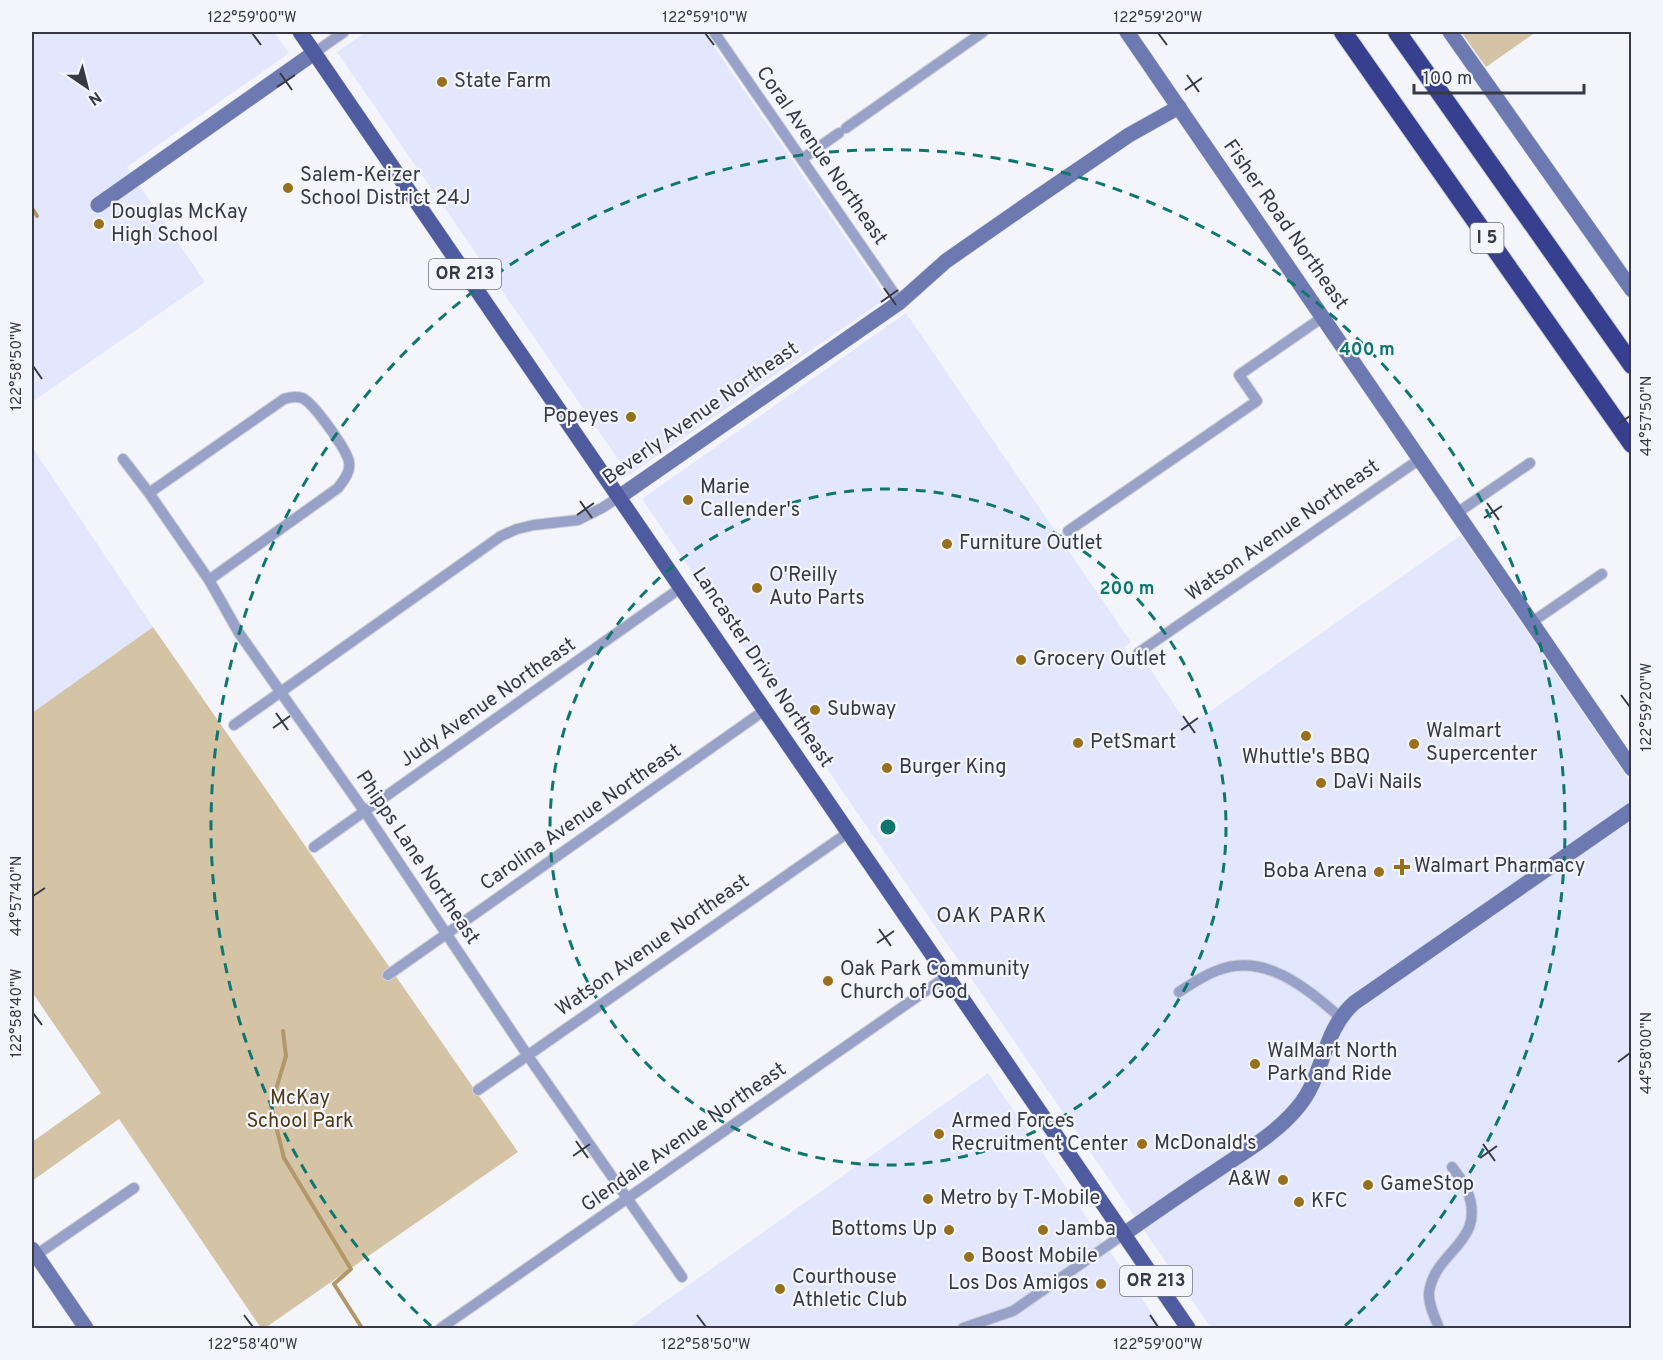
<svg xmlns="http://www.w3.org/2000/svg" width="1663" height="1360" viewBox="0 0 1663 1360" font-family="Overpass,sans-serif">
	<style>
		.built { fill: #e2e7fd }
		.park { fill: #d4c3a4 }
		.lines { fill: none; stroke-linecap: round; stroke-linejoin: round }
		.stream { stroke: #b1976a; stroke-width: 4 }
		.street-casing { stroke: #cdd0d7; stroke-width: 12 }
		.secondary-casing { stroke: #cdd0d7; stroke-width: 16 }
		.primary-casing { stroke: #cdd0d7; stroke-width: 16 }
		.highway-casing { stroke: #cdd0d7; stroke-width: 20 }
		.street { stroke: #98a2c9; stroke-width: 10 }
		.secondary { stroke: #6d79b1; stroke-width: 15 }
		.primary { stroke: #4f5b9f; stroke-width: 15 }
		.highway { stroke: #37408e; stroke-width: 18 }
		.ticks { fill: none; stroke: #373a45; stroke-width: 2 }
		.ring { fill: none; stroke: #0f766e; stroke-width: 3; stroke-dasharray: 10 8 }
		.poi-dot { fill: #97701b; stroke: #f3f5fb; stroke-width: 2 }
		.labels { text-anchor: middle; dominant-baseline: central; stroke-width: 4.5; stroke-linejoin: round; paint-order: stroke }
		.shield { fill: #f3f5fb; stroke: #6f727c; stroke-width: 1.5 }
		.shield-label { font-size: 18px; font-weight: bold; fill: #373a45 }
		.poi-label { font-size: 20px; fill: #373a45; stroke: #f3f5fb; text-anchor: start }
		.street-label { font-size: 20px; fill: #373a45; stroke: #f3f5fb }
		.park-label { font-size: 20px; fill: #4e3b16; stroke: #f3f5fb }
		.neighbourhood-label { font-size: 21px; letter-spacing: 1.5px; fill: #373a45; stroke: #f3f5fb }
		.centre { fill: #0f766e; stroke: #f3f5fb; stroke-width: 3 }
		.ring-label { font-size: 18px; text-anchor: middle; font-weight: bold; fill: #0f766e; stroke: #f3f5fb; stroke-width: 4.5; stroke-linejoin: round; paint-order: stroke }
		.neatline { fill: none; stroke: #373a45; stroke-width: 2 }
		.ticks-label { font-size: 15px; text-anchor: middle; fill: #373a45 }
	</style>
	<rect width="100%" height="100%" fill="#f3f5fb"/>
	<g class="built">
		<polygon points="32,32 274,32 289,53 127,167 205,282 32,402"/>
		<polygon points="366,32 704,32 887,298 629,475 337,52"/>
		<polygon points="906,313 1131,642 1124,648 1140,670 1148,666 1189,726 1461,535 1631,783 1631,1328 1211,1328 642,499"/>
		<polygon points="32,447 153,627 32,713"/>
		<polygon points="988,1073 1162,1328 634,1328 632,1325"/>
	</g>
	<g class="park">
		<polygon points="1461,32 1536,32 1486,67"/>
		<polygon points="153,627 518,1152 265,1328 261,1328 119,1119 32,1181 32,1142 101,1093 32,992 32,713"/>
	</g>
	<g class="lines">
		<g class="stream">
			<polyline points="32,208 37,216"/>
			<polyline points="283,1031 286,1056 271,1106 284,1158 351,1269 334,1284 362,1328"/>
		</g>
		<g class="street-casing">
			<g id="street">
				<polyline points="714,32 900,302"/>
				<polyline points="314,53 344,32"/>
				<polyline points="846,128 983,32"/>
				<polyline points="802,159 839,133"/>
				<polyline points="123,459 149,493 209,580 239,633 365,812 528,1056 682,1277"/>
				<path d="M 149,493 L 284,399 C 290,397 296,396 302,398 C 313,402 347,450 349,462 C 351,472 343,481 338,488 L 209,580"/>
				<polyline points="1457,513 1530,463"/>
				<polyline points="1068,531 1257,401 1239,375 1323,317"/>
				<polyline points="1532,622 1602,574"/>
				<polyline points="1138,653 1420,459"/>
				<polyline points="234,725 501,536 517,529 534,525 578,520 602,508 619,497"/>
				<polyline points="314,847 682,587"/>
				<polyline points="388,975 765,710"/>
				<path d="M 1179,992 C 1191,984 1203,976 1216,971 C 1264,951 1306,988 1340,1017"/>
				<polyline points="478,1090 849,832"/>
				<polyline points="36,1255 134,1188"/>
				<polyline points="441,1328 947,976"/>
				<polyline points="963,1328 1013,1311 1124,1234"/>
				<path d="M 1439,1328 C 1435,1318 1428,1304 1429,1293 C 1434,1250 1488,1243 1467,1190 C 1464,1182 1457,1174 1452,1167"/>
			</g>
		</g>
		<g class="secondary-casing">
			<g id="secondary">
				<polyline points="1127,32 1632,769"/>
				<polyline points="1450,32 1632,290"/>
				<polyline points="98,205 314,53"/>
				<polyline points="619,497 900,302 946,261 1035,199 1129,135 1179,107"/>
				<path d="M 1124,1234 C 1155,1212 1187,1190 1219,1169 C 1247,1150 1277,1133 1298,1107 C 1325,1075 1321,1033 1354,1003 L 1632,810"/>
				<polyline points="32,1249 86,1328"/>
			</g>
		</g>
		<g class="primary-casing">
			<polyline id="primary" points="300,32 1188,1328"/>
		</g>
		<g class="highway-casing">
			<g id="highway">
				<polyline points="1343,32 1632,444"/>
				<polyline points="1397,32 1632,365"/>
			</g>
		</g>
		<use href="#street" class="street"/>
		<use href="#secondary" class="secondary"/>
		<use href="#primary" class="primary"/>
		<use href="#highway" class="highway"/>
	</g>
	<path class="ticks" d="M 252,33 L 261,45M 705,33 L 714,45M 1158,33 L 1167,45M 280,73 L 292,90M 1187,75 L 1199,92M 277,87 L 295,75M 1185,90 L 1202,78M 884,288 L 896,305M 881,302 L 898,290M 33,366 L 42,379M 1618,424 L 1630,416M 580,501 L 592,518M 1487,503 L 1499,520M 577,515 L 594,503M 1484,518 L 1502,506M 1621,695 L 1630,707M 276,713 L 288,730M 1183,716 L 1195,733M 273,728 L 290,716M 1181,730 L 1198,718M 33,896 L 45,888M 879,929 L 891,946M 877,943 L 894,931M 33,1013 L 42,1025M 1618,1062 L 1630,1053M 576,1141 L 588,1158M 1483,1144 L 1495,1161M 573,1156 L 590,1144M 1480,1158 L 1497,1146M 244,1315 L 253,1327M 697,1315 L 706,1327M 1150,1315 L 1158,1327"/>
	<g class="ring">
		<circle cx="888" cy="827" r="338"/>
		<path d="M431 1326A677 677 0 1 1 1345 1326"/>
	</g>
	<g class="poi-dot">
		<circle cx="442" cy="82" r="6"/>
		<circle cx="288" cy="188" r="6"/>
		<circle cx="99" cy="224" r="6"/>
		<circle cx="631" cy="417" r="6"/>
		<circle cx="688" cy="500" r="6"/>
		<circle cx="947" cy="544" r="6"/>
		<circle cx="757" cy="588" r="6"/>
		<circle cx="1021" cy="660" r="6"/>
		<circle cx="815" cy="710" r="6"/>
		<circle cx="1306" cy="736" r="6"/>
		<circle cx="1078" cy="743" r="6"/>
		<circle cx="1414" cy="744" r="6"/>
		<circle cx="887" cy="768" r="6"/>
		<circle cx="1321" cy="783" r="6"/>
		<path d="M1399 858h6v6h6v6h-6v6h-6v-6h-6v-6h6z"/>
		<circle cx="1379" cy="872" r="6"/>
		<circle cx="828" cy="981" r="6"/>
		<circle cx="1255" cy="1064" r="6"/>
		<circle cx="939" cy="1134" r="6"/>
		<circle cx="1142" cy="1144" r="6"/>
		<circle cx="1283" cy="1180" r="6"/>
		<circle cx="1368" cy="1185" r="6"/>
		<circle cx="928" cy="1199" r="6"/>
		<circle cx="1299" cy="1202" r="6"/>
		<circle cx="949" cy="1230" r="6"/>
		<circle cx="1043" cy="1230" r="6"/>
		<circle cx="969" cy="1257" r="6"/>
		<circle cx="1101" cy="1284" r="6"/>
		<circle cx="780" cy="1289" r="6"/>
	</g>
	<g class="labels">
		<g class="shield">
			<rect x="1470.5" y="223" width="33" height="30" rx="4.5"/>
			<rect x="429" y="259" width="72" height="30" rx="4.5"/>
			<rect x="1120" y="1266" width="72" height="30" rx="4.5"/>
		</g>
		<g class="shield-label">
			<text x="1487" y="238">I 5</text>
			<text x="465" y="274">OR 213</text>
			<text x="1156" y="1281">OR 213</text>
		</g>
		<g class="poi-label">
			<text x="454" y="82">State Farm</text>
			<text x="300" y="176">Salem-Keizer<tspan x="300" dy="23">School District 24J</tspan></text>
			<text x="111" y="213">Douglas McKay<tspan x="111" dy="23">High School</tspan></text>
			<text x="619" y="417" text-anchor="end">Popeyes</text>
			<text x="700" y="488">Marie<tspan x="700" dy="23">Callender's</tspan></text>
			<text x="959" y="544">Furniture Outlet</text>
			<text x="769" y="576">O'Reilly<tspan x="769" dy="23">Auto Parts</tspan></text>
			<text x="1033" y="660">Grocery Outlet</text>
			<text x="827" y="710">Subway</text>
			<text x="1426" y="732">Walmart<tspan x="1426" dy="23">Supercenter</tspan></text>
			<text x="1090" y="743">PetSmart</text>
			<text x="1306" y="758" text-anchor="middle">Whuttle's BBQ</text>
			<text x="899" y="768">Burger King</text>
			<text x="1333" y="783">DaVi Nails</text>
			<text x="1414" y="867">Walmart Pharmacy</text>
			<text x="1367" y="872" text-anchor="end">Boba Arena</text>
			<text x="840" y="970">Oak Park Community<tspan x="840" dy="23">Church of God</tspan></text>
			<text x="1267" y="1052">WalMart North<tspan x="1267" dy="23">Park and Ride</tspan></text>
			<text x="951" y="1122">Armed Forces<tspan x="951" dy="23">Recruitment Center</tspan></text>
			<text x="1154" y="1144">McDonald's</text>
			<text x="1271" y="1180" text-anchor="end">A&amp;W</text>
			<text x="1380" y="1185">GameStop</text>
			<text x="940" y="1199">Metro by T-Mobile</text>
			<text x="1311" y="1202">KFC</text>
			<text x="937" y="1230" text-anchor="end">Bottoms Up</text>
			<text x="1055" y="1230">Jamba</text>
			<text x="981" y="1257">Boost Mobile</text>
			<text x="792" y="1278">Courthouse<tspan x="792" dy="23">Athletic Club</tspan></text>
			<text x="1089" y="1284" text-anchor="end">Los Dos Amigos</text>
		</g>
		<g class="street-label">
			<text transform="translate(821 156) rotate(55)">Coral Avenue Northeast</text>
			<text transform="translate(1285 225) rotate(55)">Fisher Road Northeast</text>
			<text transform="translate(701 414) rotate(-35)">Beverly Avenue Northeast</text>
			<text transform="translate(1283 531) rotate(-35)">Watson Avenue Northeast</text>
			<text transform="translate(762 668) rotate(56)">Lancaster Drive Northeast</text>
			<text transform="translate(488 703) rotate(-35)">Judy Avenue Northeast</text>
			<text transform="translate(581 818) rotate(-35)">Carolina Avenue Northeast</text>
			<text transform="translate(417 858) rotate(56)">Phipps Lane Northeast</text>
			<text transform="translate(653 946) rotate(-35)">Watson Avenue Northeast</text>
			<text transform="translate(684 1138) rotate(-35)">Glendale Avenue Northeast</text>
		</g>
		<g class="park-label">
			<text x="300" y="1099">McKay<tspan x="300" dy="23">School Park</tspan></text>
		</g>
		<g class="neighbourhood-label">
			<text x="992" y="916">OAK PARK</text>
		</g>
	</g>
	<circle cx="888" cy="827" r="9" class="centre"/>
	<g class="ring-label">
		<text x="1367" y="355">400 m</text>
		<text x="1127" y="594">200 m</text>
	</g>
	<rect width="1663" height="1360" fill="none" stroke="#f3f5fb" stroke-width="66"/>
	<g transform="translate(87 87) rotate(145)" stroke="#f3f5fb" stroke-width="4.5" paint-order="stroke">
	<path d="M0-4.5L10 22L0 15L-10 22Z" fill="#373a45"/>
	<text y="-9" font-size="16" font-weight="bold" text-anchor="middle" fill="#373a45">N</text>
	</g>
	<path d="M1414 84v9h170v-9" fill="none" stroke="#373a45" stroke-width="3"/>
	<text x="1423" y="84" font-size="18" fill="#373a45" stroke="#f3f5fb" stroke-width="4.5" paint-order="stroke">100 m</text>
	<rect x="33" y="33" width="1597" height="1294" class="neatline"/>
	<g class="ticks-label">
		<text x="252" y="22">122°59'00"W</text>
		<text x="705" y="22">122°59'10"W</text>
		<text x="1158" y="22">122°59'20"W</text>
		<text transform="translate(16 366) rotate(-90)" y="5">122°58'50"W</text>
		<text transform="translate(1646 416) rotate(-90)" y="5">44°57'50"N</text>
		<text transform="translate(1646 707) rotate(-90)" y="5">122°59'20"W</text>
		<text transform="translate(16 896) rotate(-90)" y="5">44°57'40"N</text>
		<text transform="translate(16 1013) rotate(-90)" y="5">122°58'40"W</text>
		<text transform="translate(1646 1053) rotate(-90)" y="5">44°58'00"N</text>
		<text x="253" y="1349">122°58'40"W</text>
		<text x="706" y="1349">122°58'50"W</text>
		<text x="1158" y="1349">122°59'00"W</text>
	</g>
</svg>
